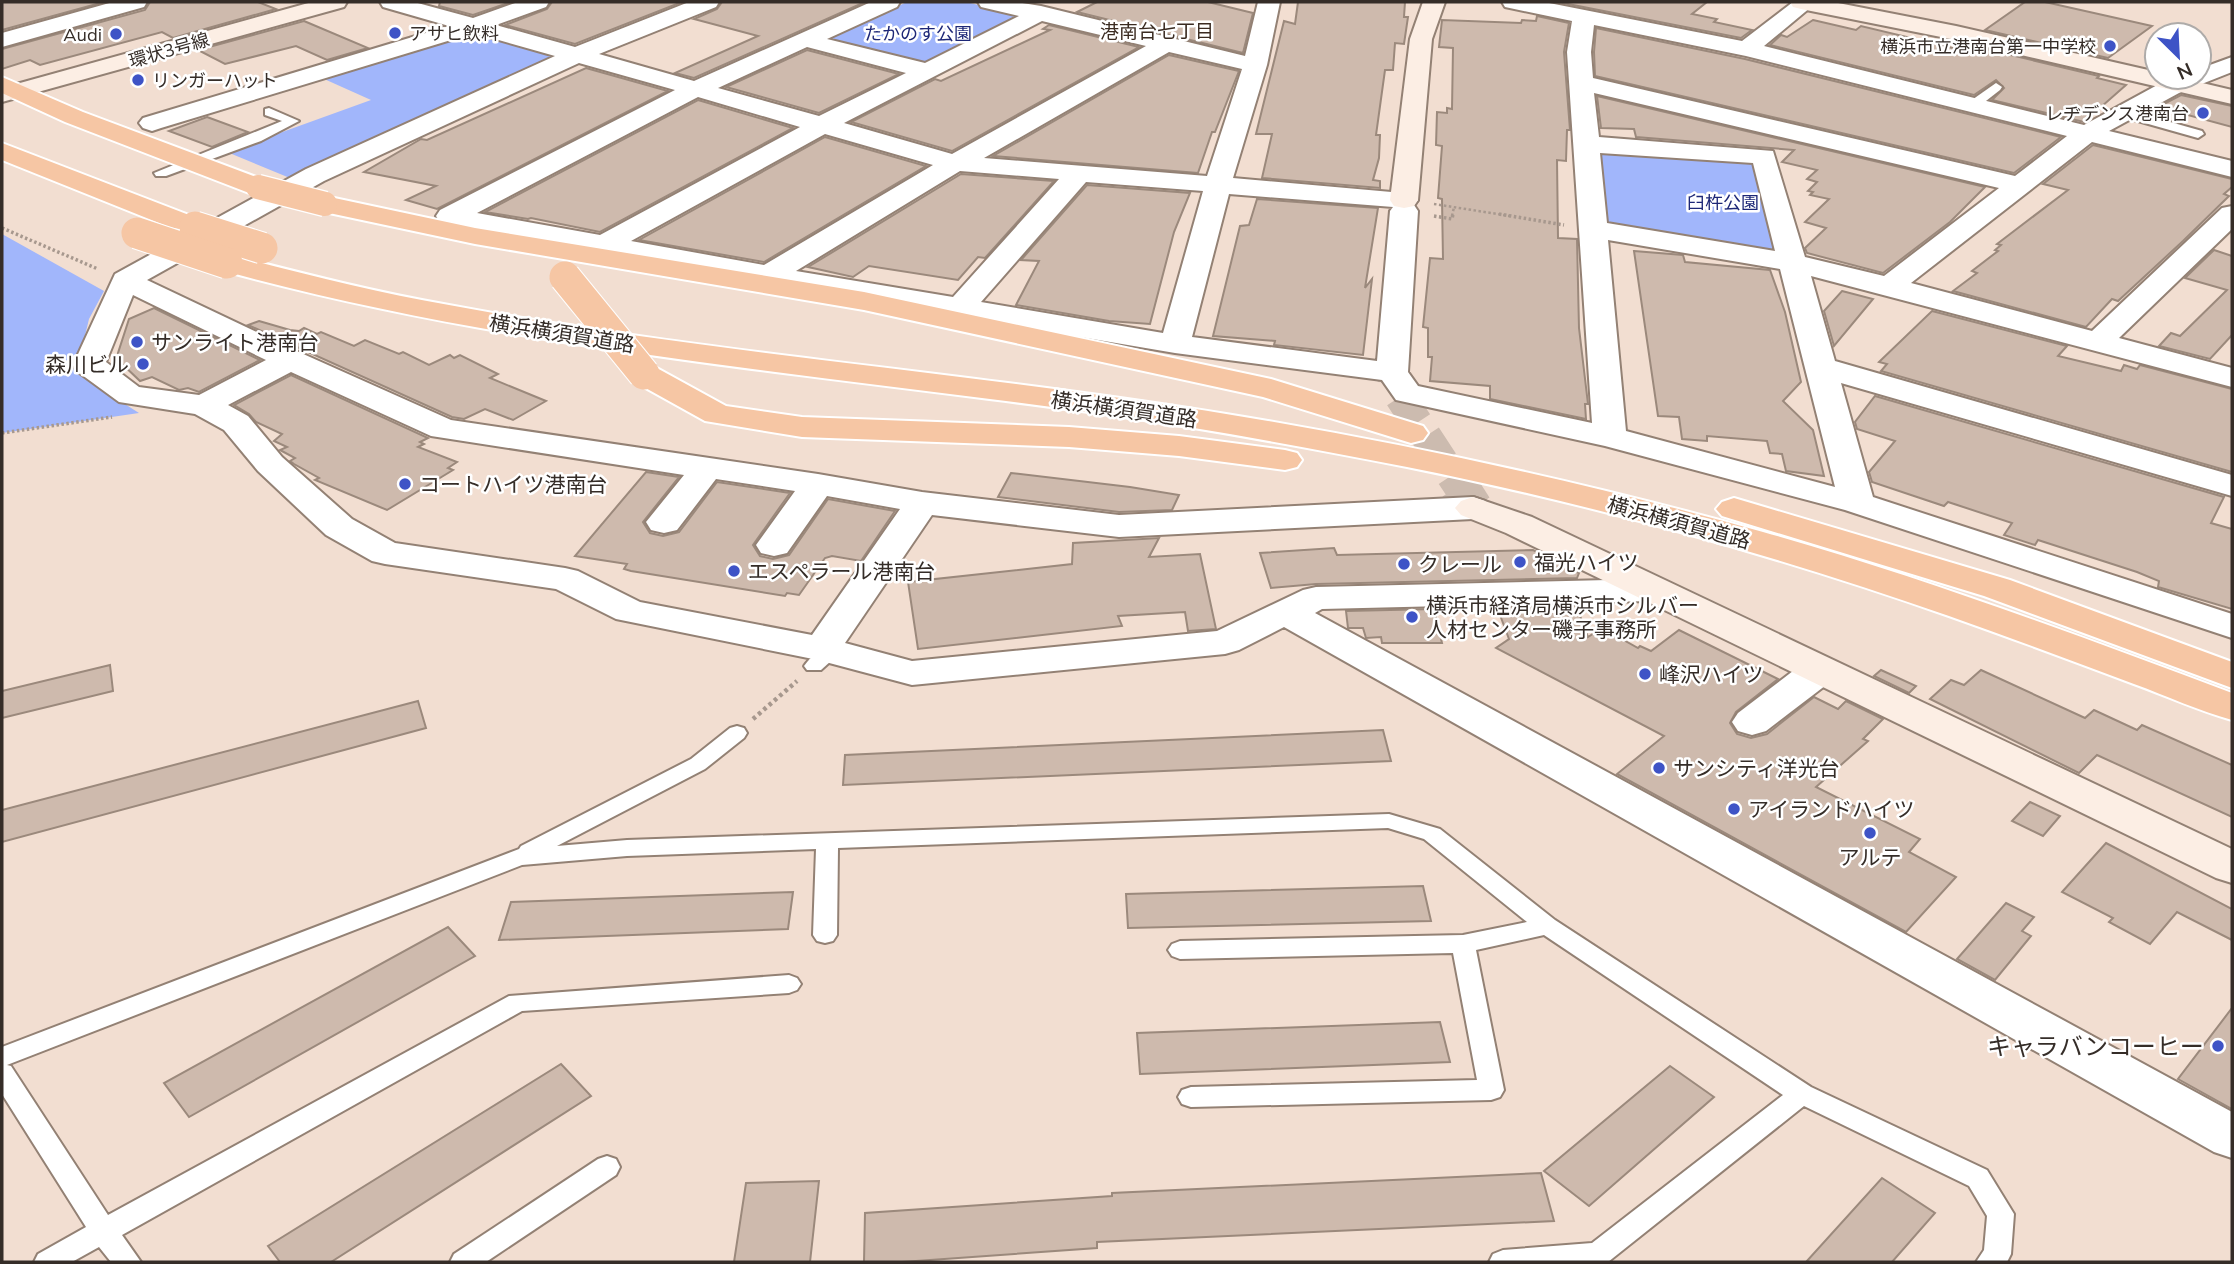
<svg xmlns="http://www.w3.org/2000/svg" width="2234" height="1264" viewBox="0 0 2234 1264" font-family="Mulish,'Noto Sans JP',sans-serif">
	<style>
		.green { fill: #a1b6fb }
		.building { fill: #cebaad; stroke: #9b897c; stroke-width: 2 }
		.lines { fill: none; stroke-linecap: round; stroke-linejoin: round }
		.secondary-tunnel-far1 { stroke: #ccbbaf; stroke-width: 31; stroke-dasharray: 31 16; stroke-linecap: butt }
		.secondary-tunnel { stroke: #ccbbaf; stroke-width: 39; stroke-dasharray: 39 19; stroke-linecap: butt }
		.lane-casing { stroke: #938174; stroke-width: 4 }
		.street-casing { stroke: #938174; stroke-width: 4 }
		.secondary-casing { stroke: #938174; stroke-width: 4 }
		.highway-casing { stroke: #fff; stroke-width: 4 }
		.path-far2 { stroke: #a7988e; stroke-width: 2.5; stroke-dasharray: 2.5 2.5; stroke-linecap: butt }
		.path-far1 { stroke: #a7988e; stroke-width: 3.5; stroke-dasharray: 2.5 2.5; stroke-linecap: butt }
		.path { stroke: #a7988e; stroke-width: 4.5; stroke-dasharray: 3.5 3.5; stroke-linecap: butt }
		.lane { fill: #fff; fill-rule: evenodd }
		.street { fill: #fff; fill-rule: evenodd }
		.secondary { fill: #fceee4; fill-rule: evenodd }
		.highway { fill: #f6c6a4; fill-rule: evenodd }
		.highway-bridge-far1-casing { stroke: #fff; stroke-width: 27; stroke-linecap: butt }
		.highway-bridge-casing { stroke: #fff; stroke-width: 33; stroke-linecap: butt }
		.highway-bridge-far1 { stroke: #f6c6a4; stroke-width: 24 }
		.highway-bridge { stroke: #f6c6a4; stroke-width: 31 }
		.poi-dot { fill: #3e53c6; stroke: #fff; stroke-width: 2.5 }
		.labels { text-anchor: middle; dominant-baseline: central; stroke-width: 5; stroke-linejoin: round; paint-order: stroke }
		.far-poi-label { font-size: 18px; fill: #352d28; stroke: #fff; text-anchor: end }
		.far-park-label { font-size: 18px; fill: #1d2777; stroke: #fff }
		.far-street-label { font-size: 18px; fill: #352d28; stroke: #fff }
		.far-neighbourhood-label { font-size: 19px; fill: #3a2b21; stroke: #fff }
		.street-label { font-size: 21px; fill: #352d28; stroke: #fff }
		.poi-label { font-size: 21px; fill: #352d28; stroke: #fff; text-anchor: start }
		.near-poi-label { font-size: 24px; fill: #352d28; stroke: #fff; text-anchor: end }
	</style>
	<rect width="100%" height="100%" fill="#f2ded1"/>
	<g class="green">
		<polygon points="907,2 966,2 1024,16 922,65 823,40"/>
		<polygon points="475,25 577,55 302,183 227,152 371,100 313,74"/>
		<polygon points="1586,144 1764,156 1793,263 1592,229"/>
		<polygon points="2,234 104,291 89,319 76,373 139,413 2,433"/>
	</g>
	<g class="building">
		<polygon points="2,2 104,2 2,30"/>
		<polygon points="150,2 258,2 276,9 173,38 162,32 40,65 30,60 2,69 2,49 145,10"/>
		<polygon points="440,2 511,2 473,15 439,6"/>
		<polygon points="552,2 682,2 575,44 505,25 547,9"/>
		<polygon points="722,2 865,2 694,78 675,73 758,36 694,19 717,9"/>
		<polygon points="1097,2 1208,2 1253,13 1243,53 1077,12"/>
		<polygon points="1298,2 1405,2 1404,17 1408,17 1404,44 1395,43 1393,70 1385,70 1376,135 1380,135 1379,158 1373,180 1380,181 1380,188 1262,178 1272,134 1256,134 1284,21 1295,24"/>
		<polygon points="1565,2 1707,2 1692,14 1717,19 1714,22 1752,30 1741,38 1563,3"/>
		<polygon points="2025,2 2045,2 2152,26 2108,58 1985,30"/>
		<polygon points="1537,16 1569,23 1564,52 1570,130 1567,130 1566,161 1557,160 1558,238 1577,239 1579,328 1588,404 1585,404 1586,419 1490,399 1490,386 1430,381 1432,357 1428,357 1428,328 1423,327 1430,258 1443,259 1442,199 1438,198 1442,146 1436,145 1437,112 1447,113 1447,108 1452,109 1453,48 1439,47 1442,20 1521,23 1522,20 1536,21"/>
		<polygon points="1813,20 1856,30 1861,26 1957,49 1964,44 2099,76 2097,78 2126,85 2084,122 1992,100 2004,88 1996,80 1974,95 1770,45 1781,35 1787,37"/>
		<polygon points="304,21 368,48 327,60 296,46 225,64 198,50"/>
		<polygon points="1049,25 1139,47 952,151 851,122 935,79 941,81 1050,30 1043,29"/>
		<polygon points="1596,28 1745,59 2061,137 2014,173 1595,76 1594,52"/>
		<polygon points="807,50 899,74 819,113 726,87"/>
		<polygon points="1169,55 1239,71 1215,132 1212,132 1198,173 993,156"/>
		<polygon points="586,68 668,91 437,209 406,200 436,186 364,172 421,139 427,140"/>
		<polygon points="2181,95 2232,106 2232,127 2158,107"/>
		<polygon points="1597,96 1985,187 1950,222 1883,273 1807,253 1805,248 1826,228 1805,222 1829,199 1810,195 1813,192 1808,191 1817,182 1807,179 1817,170 1782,162 1794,150 1636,137 1634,129 1601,128"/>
		<polygon points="698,100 793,128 600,232 531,218 528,219 485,212"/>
		<polygon points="207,117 248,132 212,147 169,131"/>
		<polygon points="825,137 926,166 764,262 639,240"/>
		<polygon points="2093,145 2232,179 2232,187 2224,194 2229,196 2183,241 2118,301 2112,299 2086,327 1953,291 1977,273 1972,271 1998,251 1995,250 2001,245 1997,244 2068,190 2043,184"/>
		<polygon points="961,174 1054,181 985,258 978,257 958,280 869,266 853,277 808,267"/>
		<polygon points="1087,185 1190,193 1174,232 1150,324 1109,321 1016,305 1039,261 1021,260"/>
		<polygon points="1257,199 1378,208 1365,288 1372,279 1363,355 1274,345 1275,341 1213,336 1240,226 1249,225"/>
		<polygon points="2214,250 2232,256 2232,335 2210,359 2159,346 2171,333 2180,336 2227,290 2185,278"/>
		<polygon points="1634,251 1683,255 1685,262 1770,270 1785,312 1801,382 1783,401 1813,430 1824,476 1786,471 1782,454 1770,453 1767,441 1707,436 1707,441 1682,439 1679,417 1658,416"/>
		<polygon points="1842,291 1873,299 1834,346 1824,311"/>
		<polygon points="154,308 260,360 199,392 188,388 179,390 152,377 140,381 118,360 118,353 129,319"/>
		<polygon points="1932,311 2067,346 2058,356 2121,371 2124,365 2137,369 2140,365 2232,389 2232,472 1881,371 1887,364 1879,362"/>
		<polygon points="259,321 290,330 299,331 304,328 317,334 321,332 354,346 365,340 399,354 403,352 429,365 450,355 454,358 460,355 498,374 490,378 546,401 513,420 485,409 464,419 452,417 248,325"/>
		<polygon points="291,375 428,438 420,442 424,444 418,447 457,462 448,468 453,470 387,510 315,480 319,478 294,464 290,461 295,458 280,450 287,447 274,441 282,434 256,422 249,414 234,405"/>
		<polygon points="1875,396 2224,497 2211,523 2232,529 2232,609 2158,587 2159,581 2137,572 2038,540 2035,545 2004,535 2012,523 1948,502 1944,506 1872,482 1869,472 1895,441 1857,429 1855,422"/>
		<polygon points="646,472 679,477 643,522 650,533 663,536 679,532 717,482 790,493 753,545 760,556 773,559 789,555 828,499 895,511 861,561 832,556 825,558 799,595 787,593 785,596 631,571 624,569 627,564 575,556"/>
		<polygon points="1011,473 1130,487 1179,495 1172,510 1119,512 998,497"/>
		<polygon points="1159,538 1149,557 1200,554 1216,629 1188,631 1185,612 1118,616 1122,626 918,649 908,582 1072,564 1073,543"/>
		<polygon points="1334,548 1337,555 1533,550 1579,573 1577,578 1316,584 1271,588 1260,553"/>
		<polygon points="1576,605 1588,637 1602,628 1638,648 1640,646 1651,651 1679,630 1778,679 1736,712 1730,723 1737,734 1751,738 1767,734 1814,697 1838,709 1846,701 1883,719 1863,739 1868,741 1816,787 1920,839 1909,852 1956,877 1906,932 1617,774 1664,736 1496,648 1509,639 1497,607"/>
		<polygon points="1434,609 1442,643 1382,643 1381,637 1366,638 1363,628 1348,628 1346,611"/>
		<polygon points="110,665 113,691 2,718 2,691"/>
		<polygon points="1881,670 1916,686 1909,693 1874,676"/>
		<polygon points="1981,670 2085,718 2094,710 2137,730 2142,725 2232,765 2232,817 2097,755 2079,773 1930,699 1951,680 1964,685"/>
		<polygon points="418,701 426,728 2,842 2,810"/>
		<polygon points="1383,730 1391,761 843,785 845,755"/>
		<polygon points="2030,802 2060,816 2043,836 2012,821"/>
		<polygon points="2106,843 2232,909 2232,940 2177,912 2150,944 2109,922 2113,918 2062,892"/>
		<polygon points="1423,886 1431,921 1128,928 1126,894"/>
		<polygon points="793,892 788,929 499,940 511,902"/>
		<polygon points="2006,903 2034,917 2022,931 2031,936 1995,980 1957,959"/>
		<polygon points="448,927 475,956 189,1117 164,1083"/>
		<polygon points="2232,1008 2232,1109 2178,1079"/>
		<polygon points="1440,1022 1450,1062 1140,1074 1137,1033"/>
		<polygon points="561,1064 591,1096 331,1262 280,1262 268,1246"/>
		<polygon points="1670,1066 1714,1097 1589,1206 1544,1171"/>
		<polygon points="1541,1173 1554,1221 1097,1242 1097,1248 902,1262 864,1262 865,1213 1112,1196 1112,1193"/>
		<polygon points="1882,1178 1935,1213 1892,1262 1806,1262"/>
		<polygon points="819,1181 810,1262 734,1262 746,1183"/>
	</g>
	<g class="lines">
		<polyline class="secondary-tunnel-far1" points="1395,352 1393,386 1460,488"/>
		<polyline class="secondary-tunnel" points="1459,486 1473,508"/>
		<g class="lane-casing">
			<g id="lane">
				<polygon points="1996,83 2002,87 2000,90 1977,108 1969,108 1969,102"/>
				<polygon points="269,108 299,121 261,141 166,176 156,176 154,173 282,121 265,115 265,109"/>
				<polygon points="2124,109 2202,131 2204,134 2198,138 2120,116 2118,113"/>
				<path d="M 832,645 L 839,647 L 842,651 L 821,670 L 807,670 L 804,666 C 810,657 822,648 832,645 Z"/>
				<polygon points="737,726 744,728 747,733 744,738 705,769 557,846 627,840 1389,814 1440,829 1555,920 1811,1087 1987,1170 2014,1214 2011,1254 2007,1262 1976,1262 1984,1250 1987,1216 1969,1186 1804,1106 1608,1262 1489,1262 1493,1254 1503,1250 1592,1243 1783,1095 1544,935 1476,950 1504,1090 1500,1097 1491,1100 1191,1107 1182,1104 1178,1097 1182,1090 1191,1087 1477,1080 1453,953 1180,959 1172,956 1168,950 1172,944 1180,941 1463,935 1527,922 1424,839 1388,828 838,848 837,935 833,941 825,943 817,941 813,935 816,849 627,856 522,865 7,1065 11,1066 108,1215 509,996 789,975 797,978 801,984 797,990 789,993 522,1011 122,1235 141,1262 111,1262 99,1247 72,1262 34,1262 38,1254 86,1227 2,1094 2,1047 519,849 521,846 691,759 730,728"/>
				<polygon points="607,1156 616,1159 620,1167 616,1175 486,1262 450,1262 454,1254 598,1159"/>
			</g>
		</g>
		<g class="street-casing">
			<g id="street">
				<polygon points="113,2 147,2 144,7 2,47 2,33"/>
				<path d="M 380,2 L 414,2 L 473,18 L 518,2 L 549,2 L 546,7 L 496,25 L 575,47 L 689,2 L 719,2 L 716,7 L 599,54 L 694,81 L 871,2 L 900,2 L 897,7 L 827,39 L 925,63 L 1019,16 L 981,7 L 978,2 L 1016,2 L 1041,6 L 1245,56 L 1258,2 L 1280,2 L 1267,65 L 1233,178 L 1414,194 L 1418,200 L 1414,205 L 1418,211 L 1408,372 L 1418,386 L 1592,423 L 1567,52 L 1572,21 L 1505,7 L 1502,2 L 1544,2 L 1742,41 L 1793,2 L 1817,2 L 1764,46 L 2084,125 L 2161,83 L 2177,77 L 2199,77 L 2199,69 L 2232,57 L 2232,72 L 2179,93 L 2109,131 L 2232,161 L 2232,177 L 2092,142 L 1911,283 L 2092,331 L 2222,208 L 2232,206 L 2232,229 L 2119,338 L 2232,368 L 2232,387 L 1811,276 L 1835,361 L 2232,475 L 2232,496 L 1841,383 L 1873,497 L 2232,614 L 2232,638 L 1845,510 L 1605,446 L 1396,400 L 1382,380 L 1175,353 L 769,284 L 440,222 L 436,216 L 440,210 L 675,90 L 579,63 L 324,181 L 147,280 L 301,353 L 451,420 L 818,474 L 922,492 L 1119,515 L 1473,497 L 1485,501 L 1491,508 L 1485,515 L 1473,519 L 1119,537 L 932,515 L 845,643 L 912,661 L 1217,631 L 1303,590 L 1316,587 L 1650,579 L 1663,582 L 1669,590 L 1663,598 L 1650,601 L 1322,609 L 1315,613 L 2232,1112 L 2232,1158 L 2214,1152 L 1284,627 L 1239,650 L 1225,654 L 912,685 L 818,660 L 616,619 L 556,589 L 385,564 L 372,561 L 326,535 L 258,471 L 224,430 L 195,414 L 119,402 L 78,372 L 73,365 L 115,274 L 306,169 L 555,56 L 474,33 L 161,128 L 152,131 L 143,128 L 139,123 L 143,118 L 449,26 L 383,7 ZM 1042,21 L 1146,46 L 952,154 L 844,123 ZM 1594,25 L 1746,56 L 2067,136 L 2015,176 L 1593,78 L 1591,52 ZM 807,47 L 906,73 L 819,116 L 718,88 ZM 1169,52 L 1242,69 L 1207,176 L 984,158 ZM 1594,93 L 1999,188 L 1884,276 L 1805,257 L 1773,151 L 1599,137 ZM 698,97 L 800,127 L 600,235 L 477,213 ZM 825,134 L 933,165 L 764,265 L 631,241 ZM 1600,153 L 1753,163 L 1775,251 L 1607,223 ZM 960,171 L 1059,179 L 953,297 L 796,271 ZM 1086,182 L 1203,191 L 1163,333 L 981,302 ZM 1229,194 L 1393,207 L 1390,211 L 1377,361 L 1192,337 ZM 1608,240 L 1780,269 L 1835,487 L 1626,431 ZM 133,295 L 266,360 L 199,395 L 139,387 L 106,362 ZM 291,372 L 431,436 L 684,475 L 646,522 L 651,530 L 664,533 L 677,530 L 716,479 L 795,491 L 756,545 L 761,553 L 774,556 L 787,553 L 827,496 L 900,509 L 812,635 L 640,602 L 578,571 L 565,568 L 395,543 L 352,519 L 282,457 L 248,416 L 228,405 Z"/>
				<polygon points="1820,658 1834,661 1840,670 1834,679 1766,731 1752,735 1738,731 1732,722 1738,713 1806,661"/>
			</g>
		</g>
		<g class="secondary-casing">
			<g id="secondary">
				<polygon points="312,2 347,2 344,7 2,102 2,88"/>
				<polygon points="1423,2 1445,2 1432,39 1418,200 1414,206 1404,208 1394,206 1390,200 1410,39"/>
				<polygon points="1790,2 1833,2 1956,26 2157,72 2157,77 2177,77 2232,90 2232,104 1956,40 1801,9 1793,7"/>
				<polygon points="1473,497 1532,517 2232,849 2232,883 2216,878 1506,533 1461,515 1455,508 1461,501"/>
			</g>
		</g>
		<g class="highway-casing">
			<g id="highway">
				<polygon points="2,77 83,112 267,181 271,187 267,193 258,195 249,193 65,122 2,93"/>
				<polygon points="2,143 189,215 193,221 189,227 179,229 169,227 2,160"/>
				<polygon points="325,196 475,228 864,292 1271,379 1423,426 1428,433 1423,440 1411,443 1263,397 864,310 475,244 315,210 311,204 315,198"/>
				<path d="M 227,254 C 301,273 374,292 449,305 C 720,356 996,374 1268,421 C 1435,450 1600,486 1763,532 C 1922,577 2077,635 2232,693 L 2232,720 C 2199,711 2167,696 2134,684 C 2073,661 2011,638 1949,616 C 1772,554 1591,504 1407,467 C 1309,448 1209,429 1110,415 C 811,373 509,350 217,269 L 213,263 L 217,257 Z"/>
				<polygon points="644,365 655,367 726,406 802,417 1069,427 1179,436 1285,450 1297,453 1302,460 1297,467 1285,470 1179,456 1069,447 802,437 705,421 633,381 628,374 633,367"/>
				<polygon points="1734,498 2010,580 2232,662 2232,688 1984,596 1722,516 1716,509 1722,502"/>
			</g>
		</g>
		<g class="path-far2">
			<polyline points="1434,204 1510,216"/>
			<polyline points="1452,216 1454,207"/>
		</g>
		<g class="path-far1">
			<polyline points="1499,214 1564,225"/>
			<polyline points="1434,216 1452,219 1453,214"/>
			<polyline points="2,228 98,269"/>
			<polyline points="2,433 112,417"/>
		</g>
		<polyline class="path" points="753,719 797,681"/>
		<use href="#lane" class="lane"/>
		<use href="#street" class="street"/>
		<use href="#secondary" class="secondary"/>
		<use href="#highway" class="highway"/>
		<g class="highway-bridge-far1-casing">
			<polyline id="highway-bridge-far1" points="258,187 325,204"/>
		</g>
		<g class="highway-bridge-casing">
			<g id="highway-bridge">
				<polyline points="195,227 262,248"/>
				<polyline points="137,233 227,263"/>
				<polyline points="565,277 644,374"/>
			</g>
		</g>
		<use href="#highway-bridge-far1" class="highway-bridge-far1"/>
		<use href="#highway-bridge" class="highway-bridge"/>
	</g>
	<g class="poi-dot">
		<circle cx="395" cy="33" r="7"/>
		<circle cx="116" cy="34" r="7"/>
		<circle cx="2110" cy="46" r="7"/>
		<circle cx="138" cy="80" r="7"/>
		<circle cx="2203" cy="113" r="7"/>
		<circle cx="137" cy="342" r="7"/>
		<circle cx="143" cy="364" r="7"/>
		<circle cx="405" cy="484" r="7"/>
		<circle cx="1520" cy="562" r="7"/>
		<circle cx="1404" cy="564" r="7"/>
		<circle cx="734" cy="571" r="7"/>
		<circle cx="1412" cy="617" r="7"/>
		<circle cx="1645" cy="674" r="7"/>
		<circle cx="1659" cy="768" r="7"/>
		<circle cx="1734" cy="809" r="7"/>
		<circle cx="1870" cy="833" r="7"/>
		<circle cx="2218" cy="1046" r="7"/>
	</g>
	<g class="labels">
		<g class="far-poi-label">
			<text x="409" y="33" text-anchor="start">アサヒ飲料</text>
			<text x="102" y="34">Audi</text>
			<text x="2096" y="46">横浜市立港南台第一中学校</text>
			<text x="152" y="80" text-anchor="start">リンガーハット</text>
			<text x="2189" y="113">レヂデンス港南台</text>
		</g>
		<g class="far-park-label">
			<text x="918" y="33">たかのす公園</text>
			<text x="1723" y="202">臼杵公園</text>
		</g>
		<g class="far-street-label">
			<text transform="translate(169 50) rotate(-16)">環状3号線</text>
		</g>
		<g class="far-neighbourhood-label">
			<text x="1157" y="31">港南台七丁目</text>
		</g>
		<g class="street-label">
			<text transform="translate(562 333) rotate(9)">横浜横須賀道路</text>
			<text transform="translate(1124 409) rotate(8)">横浜横須賀道路</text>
			<text transform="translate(1679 522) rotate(15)">横浜横須賀道路</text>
		</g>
		<g class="poi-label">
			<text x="151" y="342">サンライト港南台</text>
			<text x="129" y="364" text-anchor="end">森川ビル</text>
			<text x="419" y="484">コートハイツ港南台</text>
			<text x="1534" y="562">福光ハイツ</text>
			<text x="1418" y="564">クレール</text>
			<text x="748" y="571">エスペラール港南台</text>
			<text x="1426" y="605">横浜市経済局横浜市シルバー<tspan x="1426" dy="24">人材センター磯子事務所</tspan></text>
			<text x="1659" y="674">峰沢ハイツ</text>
			<text x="1673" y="768">サンシティ洋光台</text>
			<text x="1748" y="809">アイランドハイツ</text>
			<text x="1870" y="857" text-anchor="middle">アルテ</text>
		</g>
		<g class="near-poi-label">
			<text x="2204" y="1046">キャラバンコーヒー</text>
		</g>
	</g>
	<rect width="2234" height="1264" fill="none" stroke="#352d28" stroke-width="7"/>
	<g transform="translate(2178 56) rotate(156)"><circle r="33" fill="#ffffff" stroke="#aeaba9" stroke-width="2"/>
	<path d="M0-5L12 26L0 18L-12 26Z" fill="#3e53c6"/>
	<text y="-10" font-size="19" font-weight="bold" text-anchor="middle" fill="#352d28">N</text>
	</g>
</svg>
